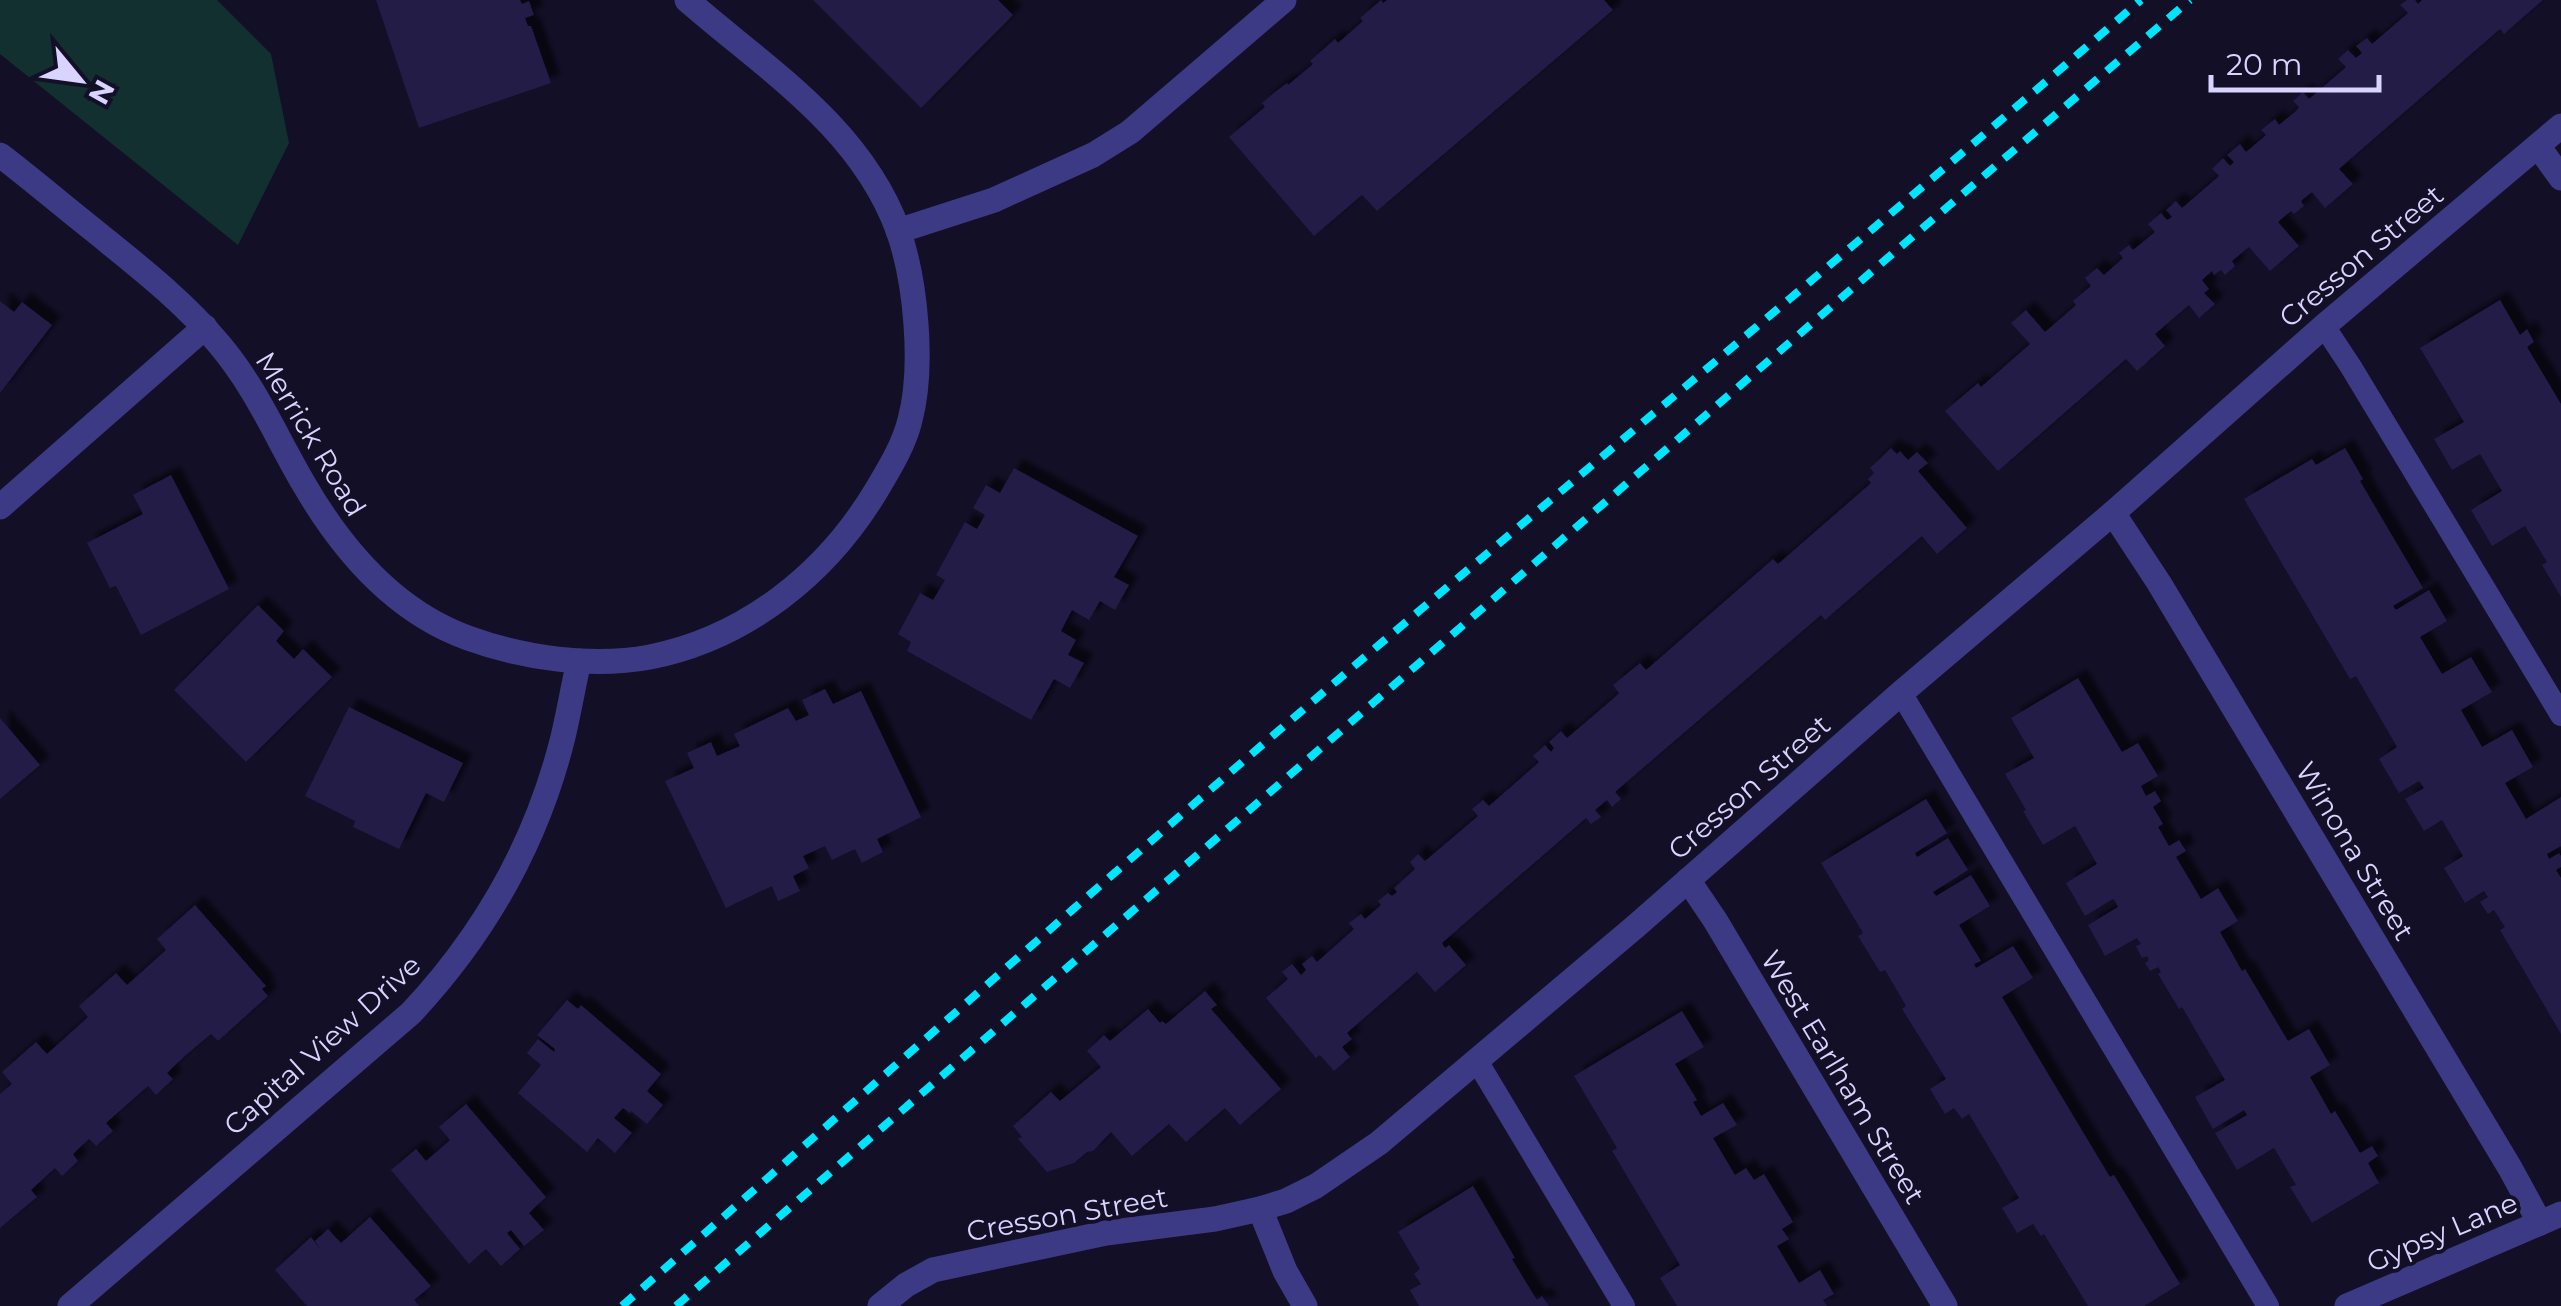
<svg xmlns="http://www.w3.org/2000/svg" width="2561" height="1306" viewBox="0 0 2561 1306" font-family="Montserrat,sans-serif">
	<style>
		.green { fill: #12302f }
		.building { fill: #241b47; filter: url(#shadow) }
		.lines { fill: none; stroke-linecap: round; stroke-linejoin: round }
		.lane { stroke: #3d3a85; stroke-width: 22 }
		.street { stroke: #3d3a85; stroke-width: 25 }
		.rail { stroke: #00e5ff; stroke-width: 8; stroke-dasharray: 15 12; stroke-linecap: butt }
		.labels { text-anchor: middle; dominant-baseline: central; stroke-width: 8; stroke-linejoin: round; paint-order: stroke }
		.street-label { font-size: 28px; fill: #d9d4ff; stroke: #130f26 }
	</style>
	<defs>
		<filter id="shadow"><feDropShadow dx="9" dy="-9" stdDeviation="2.5" flood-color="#0009"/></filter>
	</defs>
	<rect width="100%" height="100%" fill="#130f26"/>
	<polygon class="green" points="0,0 217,0 271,54 289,143 238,245 0,54"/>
	<g class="building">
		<polygon points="376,0 520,0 522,4 529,1 534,15 525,18 528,26 531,26 551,83 419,128"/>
		<polygon points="813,0 998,0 1013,15 921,108"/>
		<polygon points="1381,0 1383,3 1387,0 1604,0 1613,10 1377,211 1362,195 1314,236 1229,137 1265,107 1262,103 1275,92 1287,83 1288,85 1313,64 1310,61 1335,39 1338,43 1363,21 1360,18"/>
		<polygon points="2407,0 2415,0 2418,4 2422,0 2543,0 2504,34 2500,29 2339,169 2353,184 2325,208 2312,192 2301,201 2304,206 2294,214 2291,211 2278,222 2299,246 2270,271 2249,247 2232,261 2235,266 2225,275 2221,270 2214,275 2212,271 2202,280 2209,289 2204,293 2215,304 2199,318 2189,305 2155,334 2165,346 2137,371 2126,359 1998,471 1945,411 1978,383 1981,387 2030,344 2011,323 2026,310 2045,332 2076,305 2073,301 2091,286 2085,278 2097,268 2104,275 2123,258 2119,253 2129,245 2133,250 2155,232 2148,224 2161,213 2167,220 2172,217 2166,210 2176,201 2182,208 2219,176 2212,169 2223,158 2230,166 2234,162 2227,155 2240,144 2246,152 2266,135 2261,130 2275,119 2279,125 2296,111 2299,107 2293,101 2303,92 2309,99 2346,67 2338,59 2348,50 2356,58 2362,53 2356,46 2367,38 2372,44 2408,13 2400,5"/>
		<polygon points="2500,300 2520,335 2527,329 2534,342 2527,347 2561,404 2561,597 2542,565 2547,562 2525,526 2492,546 2471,510 2502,491 2480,454 2452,470 2434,439 2464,422 2420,348"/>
		<polygon points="0,301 14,312 22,302 52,325 0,393"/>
		<polygon points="1891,448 1897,454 1900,451 1908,460 1917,452 1928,463 1918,471 1967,528 1937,554 1922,536 1825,620 1821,615 1615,792 1621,799 1612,807 1607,800 1595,810 1601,817 1591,824 1586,818 1442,943 1445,948 1449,945 1466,965 1435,992 1417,972 1347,1033 1352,1039 1342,1047 1350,1057 1334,1071 1320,1055 1316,1058 1266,998 1288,979 1282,972 1292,964 1301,975 1306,970 1302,964 1312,956 1317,962 1354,929 1349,923 1361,914 1365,919 1381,905 1378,901 1388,893 1392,896 1397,892 1394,888 1415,869 1410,862 1418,854 1425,861 1478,816 1472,809 1483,800 1489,806 1539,762 1533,756 1545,745 1551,752 1554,748 1549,742 1561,731 1567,738 1615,697 1619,693 1613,685 1640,663 1646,670 1773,559 1778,564 1871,483 1868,479 1874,473 1870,468"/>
		<polygon points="2345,448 2363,479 2360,481 2423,588 2393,606 2396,610 2429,590 2447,621 2420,637 2442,674 2471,657 2492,692 2461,710 2482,747 2512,730 2533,767 2505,783 2526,819 2561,797 2561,846 2547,854 2549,859 2559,853 2561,856 2561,867 2556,870 2561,878 2561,1034 2500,930 2505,927 2494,910 2488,914 2480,902 2488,897 2484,891 2465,903 2444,868 2463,856 2442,820 2424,831 2405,799 2424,788 2419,781 2399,793 2379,759 2397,747 2356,676 2350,679 2244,499 2312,459 2316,465"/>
		<polygon points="1014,468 1138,536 1114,577 1129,585 1115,610 1100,601 1089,620 1072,610 1061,631 1076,640 1068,655 1084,663 1070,688 1054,679 1031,720 907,651 911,642 898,634 920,593 933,600 945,580 936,575 965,522 977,529 985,515 973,508 986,485 1000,493"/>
		<polygon points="171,475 229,589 141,635 116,586 110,588 87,543 143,514 133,495"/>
		<polygon points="258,605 284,631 276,641 294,659 303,649 332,677 246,762 174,690"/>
		<polygon points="2078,678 2122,752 2138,743 2158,776 2141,786 2146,796 2155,791 2161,801 2153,807 2163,824 2158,827 2169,846 2179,840 2186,851 2176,857 2201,899 2218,888 2238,921 2220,932 2242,971 2245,969 2288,1041 2309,1029 2330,1065 2310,1077 2331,1114 2335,1111 2360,1153 2372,1146 2378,1156 2368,1163 2379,1183 2312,1223 2290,1187 2296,1185 2274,1148 2237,1170 2215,1133 2247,1115 2244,1110 2213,1129 2195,1097 2225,1080 2203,1043 2182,1007 2179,1009 2158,974 2161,972 2158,967 2150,971 2145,963 2149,960 2147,956 2142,958 2136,946 2141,944 2137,938 2105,956 2088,925 2118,907 2115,901 2113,899 2085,916 2066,883 2097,864 2075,826 2043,845 2023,811 2026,810 2005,774 2034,758 2011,718"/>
		<polygon points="825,689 833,704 861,691 921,817 877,839 883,852 862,863 855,849 832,860 825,846 803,856 809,868 793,876 800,891 778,901 772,886 726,908 665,781 694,768 687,753 711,742 717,756 740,746 734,734 788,708 796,721 809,715 802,700"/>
		<polygon points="349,707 463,763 444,802 426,793 399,849 353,827 355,821 305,796"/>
		<polygon points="0,718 40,765 0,799"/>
		<polygon points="1926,799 1947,833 1915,853 1917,857 1948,838 1968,870 1933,892 1936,896 1971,875 1990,906 1959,925 1981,961 1974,964 1976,968 2013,946 2033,978 2002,997 2110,1177 2114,1175 2180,1284 2144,1306 2088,1306 2044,1234 2041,1236 2033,1224 2017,1233 2002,1208 2019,1198 1969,1114 1962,1119 1954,1108 1945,1114 1930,1089 1946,1079 1902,1009 1906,1006 1885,970 1880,972 1858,936 1863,933 1821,863"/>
		<polygon points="195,905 266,986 262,989 268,996 218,1041 211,1034 186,1055 167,1073 173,1079 156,1095 148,1086 106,1123 113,1131 96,1146 89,1139 73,1154 78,1161 62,1176 55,1168 31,1190 37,1197 0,1228 0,1094 12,1084 2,1072 36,1042 47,1054 88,1017 79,1006 116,973 127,985 166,950 157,939"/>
		<polygon points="1205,991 1217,1005 1211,1009 1281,1089 1240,1125 1225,1108 1186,1142 1169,1124 1132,1156 1111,1132 1093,1151 1087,1152 1074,1163 1047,1172 1018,1139 1022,1137 1013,1126 1051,1092 1060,1101 1101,1067 1087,1051 1104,1035 1110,1041 1148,1009 1160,1023 1162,1021 1166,1024"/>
		<polygon points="567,1000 578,1009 581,1005 661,1074 647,1091 663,1105 647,1124 631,1111 630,1113 623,1108 614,1118 632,1133 615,1153 598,1138 587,1152 518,1093 541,1065 527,1053 538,1039 554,1052 555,1049 537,1035"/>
		<polygon points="1682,1011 1704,1047 1675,1064 1697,1100 1693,1102 1701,1116 1723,1103 1737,1125 1713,1138 1735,1175 1746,1168 1754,1180 1764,1174 1793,1222 1782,1229 1789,1239 1777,1246 1799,1283 1820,1270 1834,1294 1823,1300 1827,1306 1677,1306 1660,1278 1680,1265 1612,1151 1617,1148 1574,1076"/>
		<polygon points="466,1104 546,1197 529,1213 544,1230 524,1246 511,1230 507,1233 520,1249 501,1266 486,1249 469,1264 391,1170 416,1149 426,1161 450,1140 439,1127"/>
		<polygon points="1473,1186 1515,1258 1512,1259 1535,1297 1537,1300 1542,1296 1549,1306 1419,1306 1410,1290 1421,1284 1414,1274 1420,1269 1398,1232"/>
		<polygon points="370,1217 431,1286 414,1300 419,1306 307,1306 275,1270 311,1237 320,1249 315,1241 328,1229 341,1243"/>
	</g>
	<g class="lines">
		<g class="lane">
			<polyline points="2324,326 2351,367 2561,715"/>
			<polyline points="1901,693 2268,1306"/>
			<polyline points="1477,1061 1624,1306"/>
		</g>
		<g class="street">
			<polyline points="2538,146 2561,178"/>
			<path d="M 0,155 C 33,180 64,207 96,232 C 139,267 183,301 219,344 C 257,389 276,437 305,486 C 343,551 396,612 468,638 C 523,658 592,668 650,657 C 746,638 826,574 876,491 C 889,469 904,445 910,420 C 924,367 916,281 898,230 C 860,127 766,69 687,0"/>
			<polyline points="898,231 994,200 1093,155 1130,132 1284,0"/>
			<polyline points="0,507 205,327"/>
			<polyline points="2113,513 2159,583 2510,1168 2540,1223"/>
			<polyline points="1688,880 1715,920 1945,1306"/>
			<polyline points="1260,1209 1285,1271 1305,1306"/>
			<path d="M 70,1306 L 411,1013 C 484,935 537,842 563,737 C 569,712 573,687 579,661"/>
			<polyline points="880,1306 906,1285 933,1270 1106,1233 1215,1219 1260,1209 1286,1201 1316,1186 1379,1143 1636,926 1901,693 2113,513 2324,326 2561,126"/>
			<polyline points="2347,1306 2561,1214"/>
		</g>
		<g class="rail">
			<path d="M 622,1306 C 872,1087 1120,865 1373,650 C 1629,433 1887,219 2141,0"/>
			<polyline points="676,1306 1877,267 2190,0"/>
		</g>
	</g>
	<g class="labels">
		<g class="street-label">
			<text transform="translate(2361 256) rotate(-40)">Cresson Street</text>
			<text transform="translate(311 434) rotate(59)">Merrick Road</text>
			<text transform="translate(1749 787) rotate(-41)">Cresson Street</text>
			<text transform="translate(2355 851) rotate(59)">Winona Street</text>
			<text transform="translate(322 1045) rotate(-42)">Capital View Drive</text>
			<text transform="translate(1843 1077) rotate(59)">West Earlham Street</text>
			<text transform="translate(1067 1214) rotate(-10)">Cresson Street</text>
			<text transform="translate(2442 1232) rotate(-23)">Gypsy Lane</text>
		</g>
	</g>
	<g transform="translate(80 80) rotate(119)" stroke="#130f26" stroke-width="8" paint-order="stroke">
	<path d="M0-8L18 38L0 25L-18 38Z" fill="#d9d4ff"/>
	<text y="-15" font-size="28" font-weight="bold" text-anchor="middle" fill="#d9d4ff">N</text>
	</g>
	<path d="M2211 75v15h168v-15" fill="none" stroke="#d9d4ff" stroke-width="5"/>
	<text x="2226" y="75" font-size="30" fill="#d9d4ff" stroke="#130f26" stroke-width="8" paint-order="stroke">20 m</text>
</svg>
